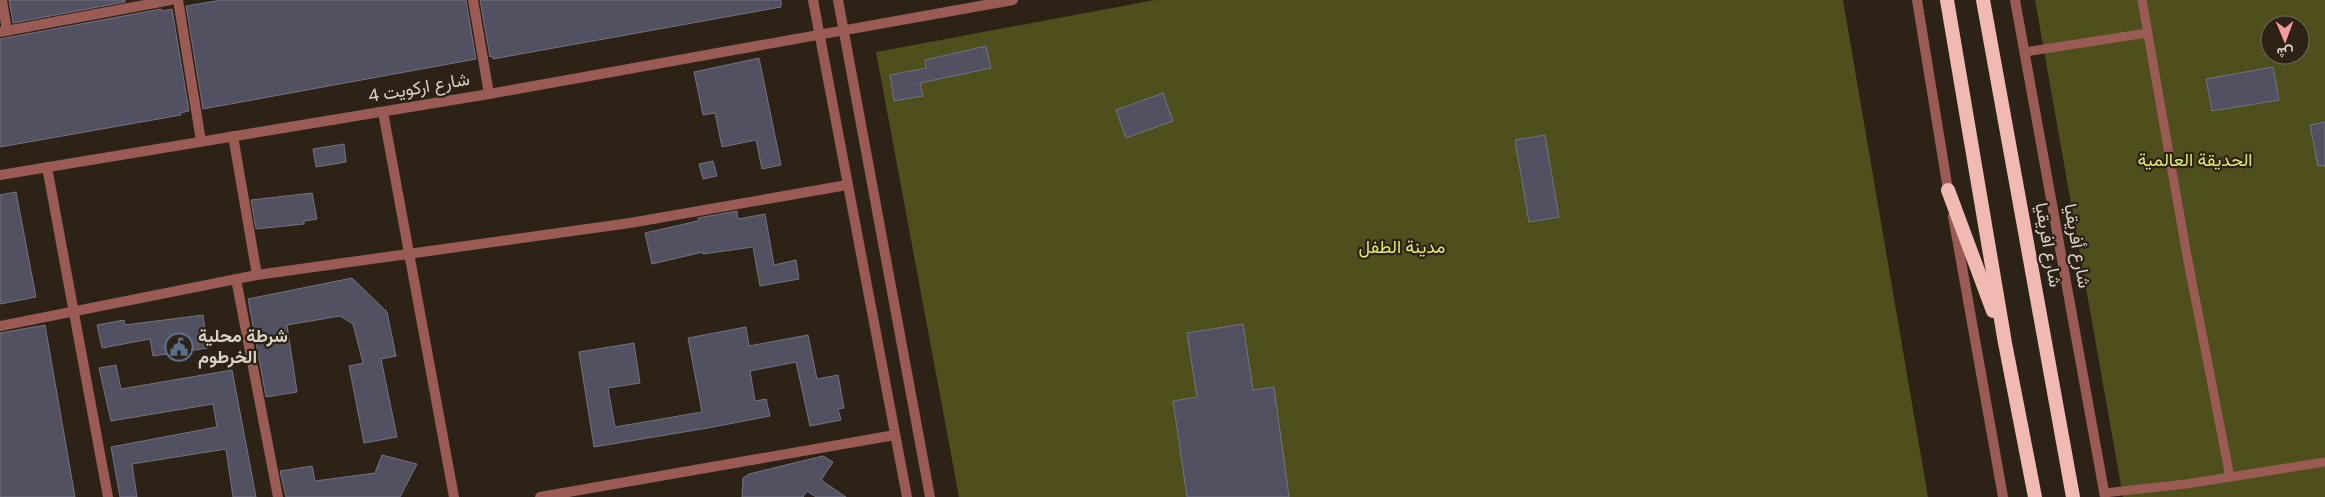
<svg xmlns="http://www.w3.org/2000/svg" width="2325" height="497" viewBox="0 0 2325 497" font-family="Overpass,Vazirmatn,sans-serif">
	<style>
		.green { fill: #4e4f1c; fill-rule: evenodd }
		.building { fill: #525161; stroke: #747284 }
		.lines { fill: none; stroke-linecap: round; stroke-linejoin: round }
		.service { stroke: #995b53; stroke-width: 9 }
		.minor { stroke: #995b53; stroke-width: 10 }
		.tertiary { stroke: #995b53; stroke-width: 10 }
		.trunk { stroke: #f0b9b2; stroke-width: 14 }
		.labels { text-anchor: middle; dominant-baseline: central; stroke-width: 4.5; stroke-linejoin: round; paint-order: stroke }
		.street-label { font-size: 18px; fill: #d7d1c8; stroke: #2c2215 }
		.park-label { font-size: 18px; fill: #e4e964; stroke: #2c2215 }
		.poi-label { font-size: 18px; font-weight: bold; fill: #d7d1c8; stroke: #2c2215; text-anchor: start }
	</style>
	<rect width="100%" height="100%" fill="#2c2215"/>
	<g class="green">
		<polygon points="1155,0 1843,0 1928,497 959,497 876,52"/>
		<path d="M 2035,0 L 2325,0 L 2325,497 L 2123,497 ZM 2270,25 L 2300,25 L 2300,55 L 2270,55 Z"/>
	</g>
	<g class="building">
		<polygon points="9,0 125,0 125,2 13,23"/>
		<polygon points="222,0 466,0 476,59 203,109 186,6"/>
		<polygon points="480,0 781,0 781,7 493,59 493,56 490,57"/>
		<polygon points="161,9 162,11 172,9 189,111 180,113 181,115 0,147 0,39"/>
		<polygon points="986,46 991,68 920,83 923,96 894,101 890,75 926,68 925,60"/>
		<polygon points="759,58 781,165 762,169 756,140 722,147 715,113 703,115 694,72"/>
		<polygon points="2273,67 2279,100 2212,111 2206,79"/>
		<polygon points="1163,93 1173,121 1126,138 1116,110"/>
		<polygon points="2325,122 2325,166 2318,166 2310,125"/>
		<polygon points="1545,135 1559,217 1529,222 1515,140"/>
		<polygon points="344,144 346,162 316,167 313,149"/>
		<polygon points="713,161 717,176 703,179 699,164"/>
		<polygon points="16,192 36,297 0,304 0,195"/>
		<polygon points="312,193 317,219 304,221 304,224 256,229 251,200"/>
		<polygon points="737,211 738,219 765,214 774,265 796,260 799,279 760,286 753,247 703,254 703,252 652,264 645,233 698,221 698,218"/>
		<polygon points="352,278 387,312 396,356 381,359 397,437 364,443 349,366 363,363 353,324 340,316 287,325 297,392 266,397 248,299"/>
		<polygon points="203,315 208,348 153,356 150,339 102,348 97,325 124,320 125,325"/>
		<polygon points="1243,324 1253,390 1274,387 1289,497 1187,497 1173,401 1197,397 1187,333"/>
		<polygon points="45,325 75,497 0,497 0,333"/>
		<polygon points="746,327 749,346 808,335 817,379 838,375 844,408 838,409 841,420 810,426 796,362 750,371 755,401 766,399 770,416 708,428 594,447 579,352 634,343 640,383 608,388 615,427 702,412 688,338"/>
		<polygon points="116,365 121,389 232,370 256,497 233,497 226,449 132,464 137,497 120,497 111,447 217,427 213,404 111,421 99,368"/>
		<polygon points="382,455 417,464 400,497 286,497 280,471 312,466 315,481 375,473"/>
		<polygon points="823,456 833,462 821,480 846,497 816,497 807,491 803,497 742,497 743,478 749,474"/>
	</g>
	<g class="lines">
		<g class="service">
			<polyline points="2142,0 2187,256 2230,477"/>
			<polyline points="2025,52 2147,33"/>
			<polyline points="2104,493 2186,484 2325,462"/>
		</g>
		<g class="minor">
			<polyline points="2,0 7,31"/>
			<polyline points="178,0 201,141"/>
			<polyline points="473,0 489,94"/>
			<polyline points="0,32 171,0"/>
			<polyline points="383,112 454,497"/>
			<polyline points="233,136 257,275"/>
			<polyline points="47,167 108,497"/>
			<polyline points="0,175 489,94 1013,0"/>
			<polyline points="236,279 278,497"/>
			<polyline points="0,326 257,275 630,223 847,185"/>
			<polyline points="540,497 895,435"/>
		</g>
		<g class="tertiary">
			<polyline points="813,0 907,497"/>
			<polyline points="838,0 930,497"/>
			<polyline points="1917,0 1949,196"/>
			<polyline points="2015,0 2105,497"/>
			<polyline points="1953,216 2003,497"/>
		</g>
		<g class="trunk">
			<polyline points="1947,0 2005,343 2035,497"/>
			<polyline points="1983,0 2073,497"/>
			<polyline points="1948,190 1993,311"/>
		</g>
	</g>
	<defs>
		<g id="civic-ring" transform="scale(1.4375)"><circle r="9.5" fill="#2c2215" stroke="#5c6f8a" stroke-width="1.5"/><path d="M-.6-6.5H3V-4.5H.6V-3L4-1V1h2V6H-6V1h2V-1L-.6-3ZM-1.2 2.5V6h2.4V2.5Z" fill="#5c6f8a"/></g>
	</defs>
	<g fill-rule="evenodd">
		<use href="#civic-ring" x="179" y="347"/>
	</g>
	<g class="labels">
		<g class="street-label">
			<text transform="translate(419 89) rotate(-10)">شارع اركويت 4</text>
			<text transform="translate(2047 245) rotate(80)">شارع افريقيا</text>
			<text transform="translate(2076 246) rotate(80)">شارع أفريقيا</text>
		</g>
		<g class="park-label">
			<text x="2195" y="161">الحديقة العالمية</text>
			<text x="1402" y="248">مدينة الطفل</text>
		</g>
		<g class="poi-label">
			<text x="198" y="337">شرطة محلية<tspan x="198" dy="21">الخرطوم</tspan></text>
		</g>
	</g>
	<g transform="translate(2285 40) rotate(179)"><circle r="24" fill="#2c2215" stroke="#70685d"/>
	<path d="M0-4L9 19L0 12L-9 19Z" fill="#f59b99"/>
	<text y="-8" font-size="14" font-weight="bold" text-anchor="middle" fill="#d7d1c8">ش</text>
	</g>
</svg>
